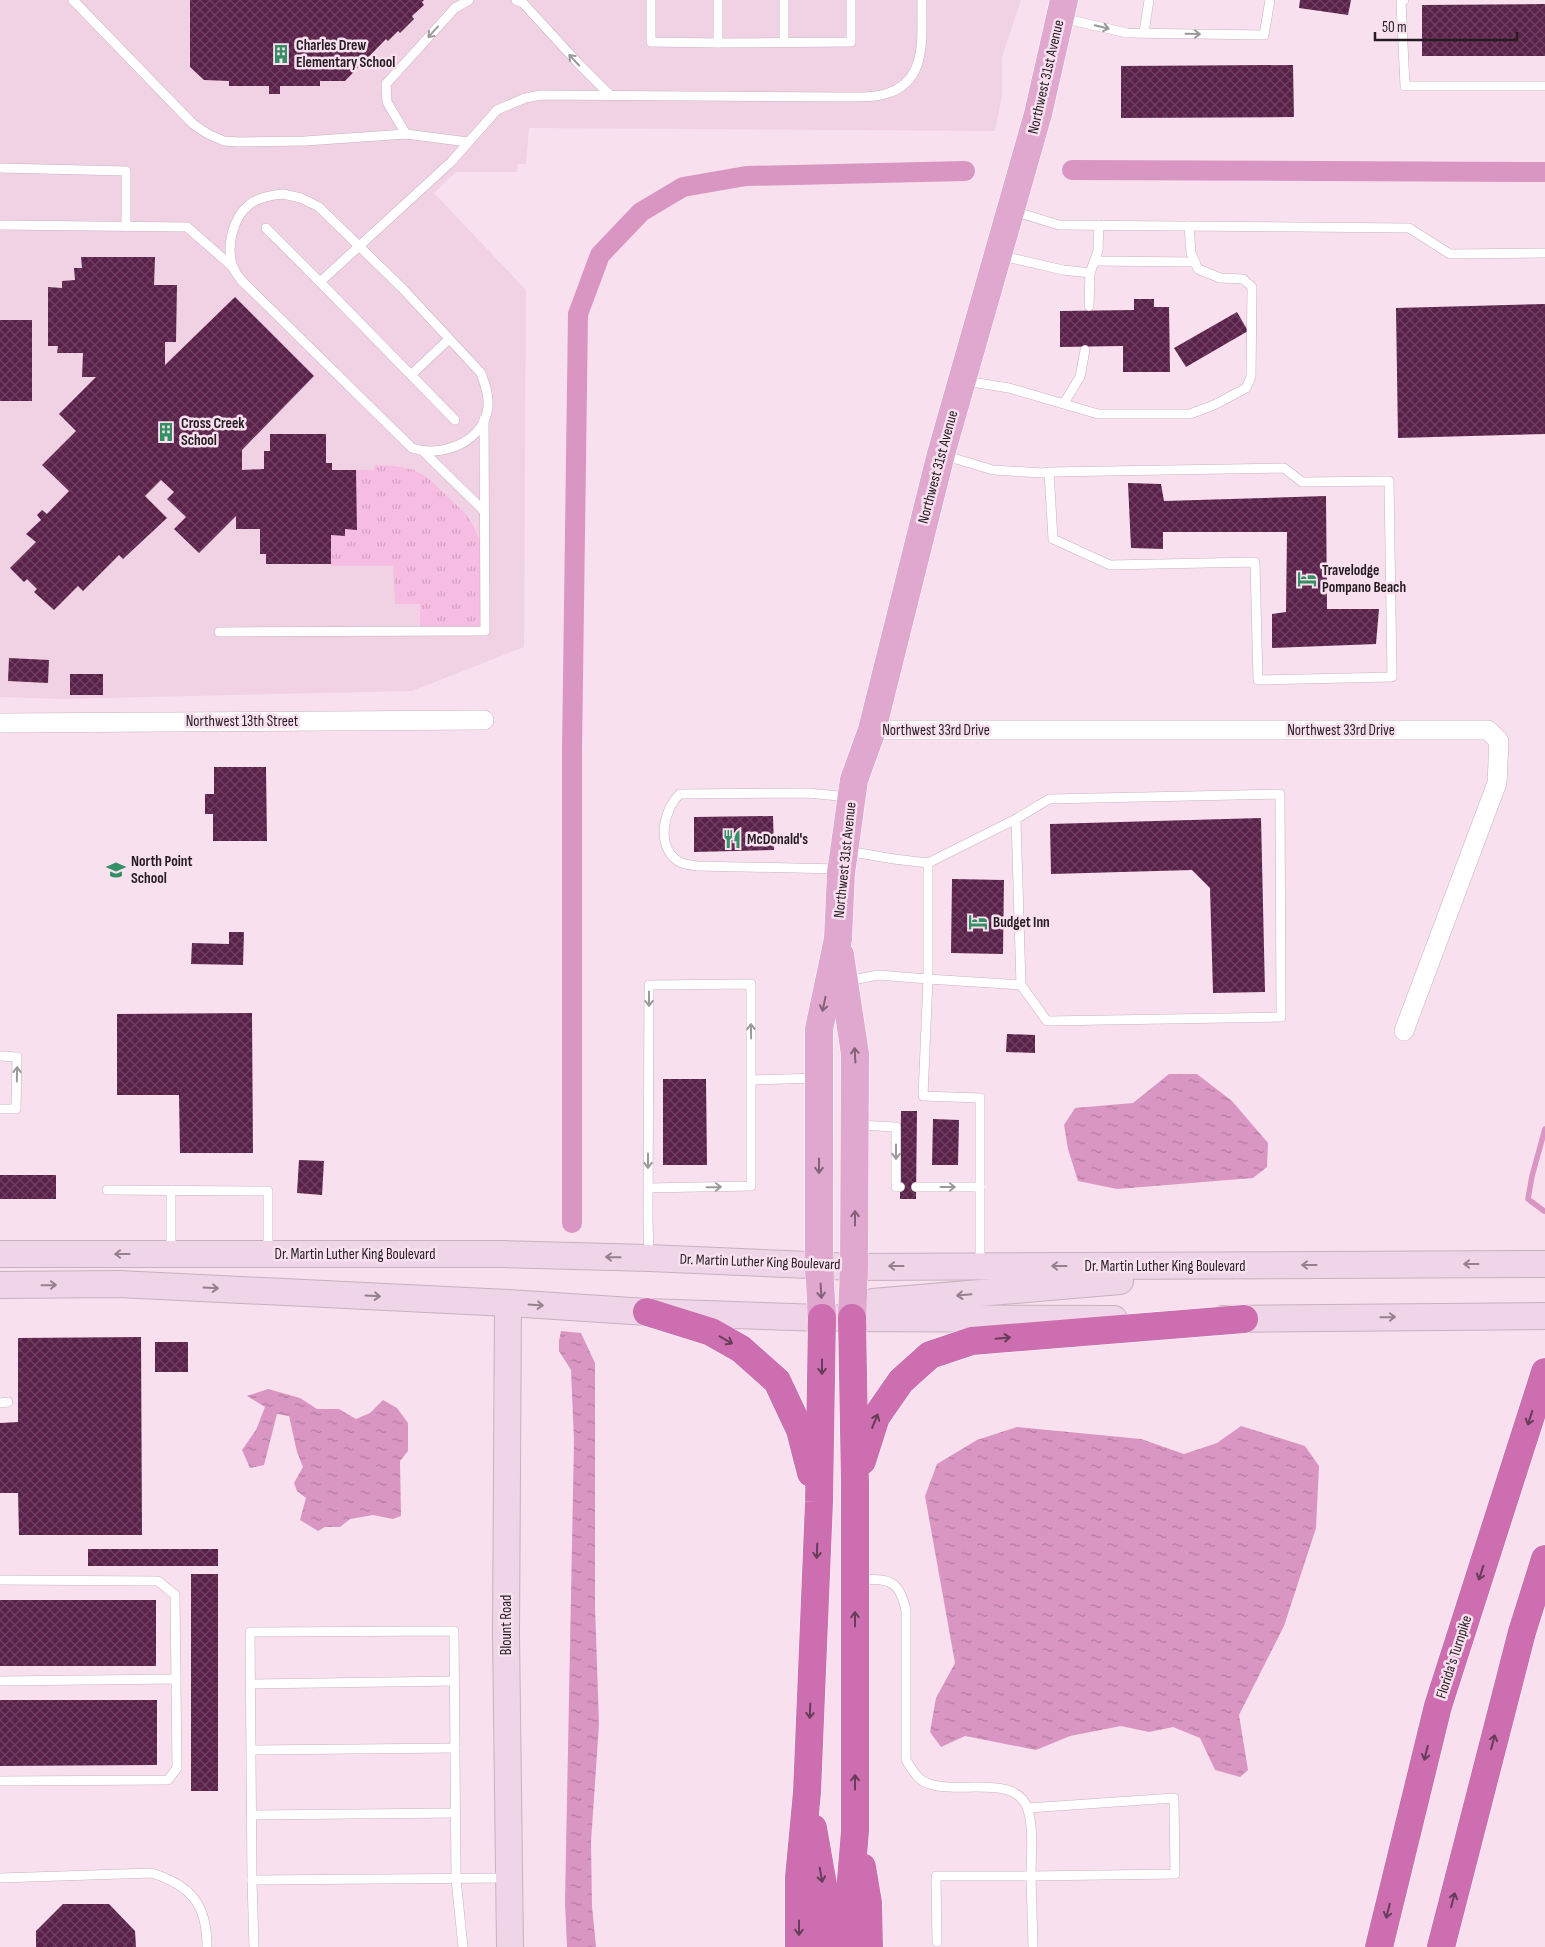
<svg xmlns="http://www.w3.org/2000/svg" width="1545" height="1947" viewBox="0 0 1545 1947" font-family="'Sofia Sans Condensed',sans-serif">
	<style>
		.built { fill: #f1d2e5 }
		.park { fill: url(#park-tufts) }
		.water { fill: url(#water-ripples) }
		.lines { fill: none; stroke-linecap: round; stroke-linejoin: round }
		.stream { stroke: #da96c3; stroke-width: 5.5 }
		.canal { stroke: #da96c3; stroke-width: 20 }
		.building { fill: url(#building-cross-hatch) }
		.lane-casing { stroke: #c8b1bf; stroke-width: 10 }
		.street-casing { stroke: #c8b1bf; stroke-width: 20 }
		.secondary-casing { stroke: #c8b1bf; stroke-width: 28 }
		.primary-casing { stroke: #fff; stroke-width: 29 }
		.highway-casing { stroke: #fff; stroke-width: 29 }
		.lane { stroke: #fff; stroke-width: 9 }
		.street { stroke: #fff; stroke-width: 19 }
		.secondary { stroke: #f0d4e7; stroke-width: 26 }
		.primary { stroke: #e0a8cf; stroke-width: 28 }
		.highway { stroke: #cc6eaf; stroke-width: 28 }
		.oneway { stroke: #9c999b }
		.oneway2 { stroke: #826278 }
		.oneway3 { stroke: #94818e }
		.oneway4 { stroke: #673d5a }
		.labels { text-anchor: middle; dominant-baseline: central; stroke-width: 5; stroke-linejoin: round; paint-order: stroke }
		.poi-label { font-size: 15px; font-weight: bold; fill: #241c21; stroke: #f8e0ef; text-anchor: start }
		.street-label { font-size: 15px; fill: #241c21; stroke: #f8e0ef }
	</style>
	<defs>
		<pattern id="park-tufts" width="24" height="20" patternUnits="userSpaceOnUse" patternTransform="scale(1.25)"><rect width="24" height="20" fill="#f6bce1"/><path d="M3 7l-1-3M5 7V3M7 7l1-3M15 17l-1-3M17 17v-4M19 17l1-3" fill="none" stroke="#d3a1c1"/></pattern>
		<pattern id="water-ripples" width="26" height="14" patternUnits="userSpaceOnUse" patternTransform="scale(1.25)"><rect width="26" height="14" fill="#da96c3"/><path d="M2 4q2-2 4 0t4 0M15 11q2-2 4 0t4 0" fill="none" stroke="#b17a9e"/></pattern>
		<pattern id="building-cross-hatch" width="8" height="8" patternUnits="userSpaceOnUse" patternTransform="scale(1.25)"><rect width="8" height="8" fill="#5a224a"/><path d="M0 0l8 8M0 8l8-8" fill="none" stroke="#6e4161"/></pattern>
	</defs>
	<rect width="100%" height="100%" fill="#f8e0ef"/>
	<polygon class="built" points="0,0 1021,0 1002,57 1002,96 995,131 529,128 526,164 518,164 517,172 456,172 434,193 526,290 524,647 412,691 63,699 0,697"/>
	<polygon class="park" points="375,465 394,466 414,470 428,478 466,514 475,529 481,544 485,631 420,631 420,604 395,604 393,566 331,566 331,535 344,536 345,529 357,529 356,470 374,470"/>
	<g class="water">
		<polygon points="1169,1074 1197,1074 1232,1101 1268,1143 1267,1167 1253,1178 1117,1189 1078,1181 1068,1149 1064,1125 1075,1108 1133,1103"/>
		<polygon points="561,1331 581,1333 595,1363 595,1606 599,1724 591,1842 592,1906 596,1947 567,1947 565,1902 574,1441 571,1370 559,1351 559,1341"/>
		<polygon points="268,1389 300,1398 317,1409 339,1409 356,1419 370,1413 383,1400 397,1408 408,1423 408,1451 400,1461 401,1516 393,1519 373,1515 350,1519 340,1527 325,1527 318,1531 300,1520 306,1498 297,1491 294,1483 303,1467 297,1452 289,1416 277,1414 264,1465 250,1468 242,1450 256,1430 265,1407 247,1396"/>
		<polygon points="1241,1426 1305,1446 1319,1466 1316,1528 1284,1626 1239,1715 1248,1770 1240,1777 1215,1770 1200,1738 1173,1727 1149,1732 1121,1726 1070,1736 1036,1750 965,1736 941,1747 930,1732 936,1698 955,1663 925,1496 937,1464 977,1440 1017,1427 1141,1439 1184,1454 1217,1443"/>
	</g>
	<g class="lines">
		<polyline class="stream" points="1544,1211 1528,1199 1532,1176 1545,1129"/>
		<g class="canal">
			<polyline points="1072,170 1545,172"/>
			<polyline points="572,1223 572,751 578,314 600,255 641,212 683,187 746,176 965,171"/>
		</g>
	</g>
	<g class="building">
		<polygon points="190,0 424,0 422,2 424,5 412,16 414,19 400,33 398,31 388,41 386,39 345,81 320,81 320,86 280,86 280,94 269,94 269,86 229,86 229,81 204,80 190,67"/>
		<polygon points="1300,0 1351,0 1348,15 1299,8"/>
		<polygon points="1545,4 1545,56 1422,56 1422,5"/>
		<polygon points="1293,65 1294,117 1121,118 1121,66"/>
		<polygon points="81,257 155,257 154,285 177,285 176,342 165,342 165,365 235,297 314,376 242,450 242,470 264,469 264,451 270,451 270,434 326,434 326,463 332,463 332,470 356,470 357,530 345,529 345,536 331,535 331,564 266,564 266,554 260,554 260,529 236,529 236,516 199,553 174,529 186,517 167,499 174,492 161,480 145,496 167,518 123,559 119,555 83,591 78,586 54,610 34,592 37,589 27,579 24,582 10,568 36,542 26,534 41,520 37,515 42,510 47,514 69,491 42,465 76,431 59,414 96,377 82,377 83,353 57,353 58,346 48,346 48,287 62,288 62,281 75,280 74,268 82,268"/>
		<polygon points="1134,299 1154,299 1154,307 1169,307 1170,372 1123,372 1123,346 1060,347 1060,311 1134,310"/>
		<polygon points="1545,304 1545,434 1398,438 1396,308"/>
		<polygon points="1237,312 1248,331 1186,367 1174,348"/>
		<rect x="0" y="320" width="32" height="81"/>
		<polygon points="1128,483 1161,484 1164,501 1326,496 1327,609 1379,609 1376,644 1272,648 1272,614 1286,612 1287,532 1163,532 1163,549 1131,548"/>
		<polygon points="9,658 49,660 48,683 8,681"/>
		<rect x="70" y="674" width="33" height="21"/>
		<polygon points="214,767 266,767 267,841 213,841 213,814 205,814 205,794 214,794"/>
		<polygon points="773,816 774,850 694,852 694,817"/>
		<polygon points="1261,818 1265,992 1213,993 1210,888 1192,870 1051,874 1050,824"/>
		<polygon points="952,879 1004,880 1003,954 951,953"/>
		<polygon points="229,932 244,932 243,965 191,964 192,943 229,944"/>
		<polygon points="252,1013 253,1153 180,1153 179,1095 117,1095 117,1014"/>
		<polygon points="1007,1034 1035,1035 1035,1053 1006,1052"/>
		<polygon points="663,1079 706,1079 707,1165 663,1165"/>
		<polygon points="901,1111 917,1111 916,1199 900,1199"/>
		<polygon points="933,1119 959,1120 958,1165 932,1165"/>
		<polygon points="299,1160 324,1161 322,1195 297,1193"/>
		<rect x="0" y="1175" width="56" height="24"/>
		<polygon points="141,1337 142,1535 19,1535 18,1493 0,1493 0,1423 18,1422 18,1338"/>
		<rect x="155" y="1342" width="33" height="30"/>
		<rect x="88" y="1549" width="130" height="17"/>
		<rect x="191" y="1574" width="27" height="217"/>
		<rect x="0" y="1600" width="156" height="66"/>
		<polygon points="0,1700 157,1700 157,1765 0,1766"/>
		<polygon points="63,1904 109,1904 135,1931 136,1947 36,1947 36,1931"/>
	</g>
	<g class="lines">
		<g class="lane-casing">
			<g id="lane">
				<polyline points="73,0 193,124 208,134 224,141 239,142 305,141 406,134 468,142"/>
				<polyline points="516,0 523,3 578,63 609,94"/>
				<polyline points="651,0 651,42 718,43 718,0"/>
				<polyline points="784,0 784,42"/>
				<polyline points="1404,0 1401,2 1405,86 1545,86"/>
				<polyline points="1062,18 1127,33 1264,35 1270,0"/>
				<polyline points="1144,33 1149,0"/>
				<polyline points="718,43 851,42 851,0"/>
				<polyline points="406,134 387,102 386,84 455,8 469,0"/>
				<polyline points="0,168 126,171 126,226"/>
				<path d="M 283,194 L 301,198 L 319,207 L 403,289 L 481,373 C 485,385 489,395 488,407 C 484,442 442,458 412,448 L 242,281 C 239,277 235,272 233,268 C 226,247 232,218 250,204 C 260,197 271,195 283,194 Z"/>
				<polyline points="1013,211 1059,225 1409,228 1450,254 1545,253"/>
				<polyline points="0,225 187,227 234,268"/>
				<polyline points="266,228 320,282"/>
				<polyline points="1002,256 1063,270 1090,273 1098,251 1099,225"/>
				<polyline points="1095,261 1195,262"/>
				<polyline points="1089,306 1090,273"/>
				<polyline points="411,375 449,339"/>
				<polyline points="965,381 1009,388 1098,414 1190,414 1214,405 1246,388 1251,377 1252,287 1243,279 1220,278 1198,269 1191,253 1189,226"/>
				<polyline points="1064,403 1080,377 1085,350"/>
				<path d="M 455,420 L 320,282 L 451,162 L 497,110 L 525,98 L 541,95 L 843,97 C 856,97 872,98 885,94 C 929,82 921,36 922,0"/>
				<polyline points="424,452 484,511"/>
				<polyline points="943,455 993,470 1043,473 1049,472 1284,468 1302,482 1389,481 1392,677 1258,680 1255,562 1110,565 1053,539 1049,472"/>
				<polyline points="219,632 485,631 484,419"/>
				<polyline points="847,851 894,859 928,863 928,979 1021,985 1016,819 1049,799 1280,794 1281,1017 1047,1021 1021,985"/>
				<polyline points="928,863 1016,819"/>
				<path d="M 839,869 L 698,866 C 691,865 684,865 678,861 C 656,847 663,809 680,794 L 808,793 L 849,797"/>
				<polyline points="847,981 878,975 928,979 923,1096 980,1098 980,1263"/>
				<polyline points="0,1056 17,1057 16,1109 0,1109"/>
				<polyline points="752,1080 816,1078"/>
				<polyline points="858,1125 896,1127 896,1187 900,1187"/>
				<polyline points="916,1187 980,1187"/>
				<polyline points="648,1188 751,1186 751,984 649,985 648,1218 649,1255"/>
				<polyline points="107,1190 268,1191 268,1251"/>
				<polyline points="171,1190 171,1252"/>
				<polyline points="0,1403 8,1402"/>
				<path d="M 858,1579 C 888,1580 899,1577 906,1611 L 906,1760 C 910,1766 914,1774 920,1779 C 946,1800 1016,1769 1028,1810 C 1034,1830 1031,1855 1031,1876 L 936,1876 L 937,1942"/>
				<polyline points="0,1580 158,1581 175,1595 177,1768 168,1780 0,1781"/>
				<polyline points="0,1681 176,1679"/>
				<polyline points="251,1684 454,1681"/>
				<polyline points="252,1750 455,1748"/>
				<polyline points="1028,1808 1174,1798 1175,1874 1031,1876 1033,1947"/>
				<polyline points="252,1815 456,1813"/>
				<path d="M 0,1878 L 152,1873 C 192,1886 207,1905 207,1947"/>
				<polyline points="252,1880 254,1947"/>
				<polyline points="463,1947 456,1879 454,1631 250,1632 252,1880 507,1878"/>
			</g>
		</g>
		<g class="street-casing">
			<g id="street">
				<polyline points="0,723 484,720"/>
				<polyline points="872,730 1488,730 1499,741 1497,783 1404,1031"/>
			</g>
		</g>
		<g class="secondary-casing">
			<g id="secondary">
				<polyline points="0,1254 503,1254 649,1258 854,1267 1545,1264"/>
				<polyline points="0,1285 119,1284 508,1303 647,1312 822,1318 1114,1319"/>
				<polyline points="508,1303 506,1634 510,1947"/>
				<polyline points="869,1306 873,1302 1120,1281"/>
				<polyline points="1223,1319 1545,1316"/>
			</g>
		</g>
		<g class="primary-casing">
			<g id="primary">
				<polyline points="840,955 855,1054 854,1267 852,1318"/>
				<polyline points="822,1318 819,1264 819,1029 838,939 841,873 854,780 872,730 941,454 1038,114 1064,0"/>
			</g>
		</g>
		<g class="highway-casing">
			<g id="highway">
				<polyline points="647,1312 711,1332 741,1349 777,1381 800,1430 811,1473"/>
				<polyline points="862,1461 876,1417 901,1381 930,1355 972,1341 1244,1319"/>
				<polyline points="813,1828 823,1885 823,1947"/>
				<polyline points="862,1867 868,1903 869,1947"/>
				<polyline points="799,1947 799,1877 807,1792 819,1502 822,1318"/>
				<polyline points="849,1947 849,1904 855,1831 855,1484 852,1318"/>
				<polyline points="1379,1947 1438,1706 1545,1372"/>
				<polyline points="1441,1947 1522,1632 1545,1559"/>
			</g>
		</g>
		<use href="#lane" class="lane"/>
		<use href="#street" class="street"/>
		<use href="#secondary" class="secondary"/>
		<use href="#primary" class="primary"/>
		<use href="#highway" class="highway"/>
	</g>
	<defs><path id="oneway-shaft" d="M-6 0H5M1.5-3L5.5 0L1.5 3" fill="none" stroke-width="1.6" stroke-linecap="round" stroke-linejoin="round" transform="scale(1.25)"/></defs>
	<g class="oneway">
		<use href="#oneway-shaft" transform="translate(1102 27) rotate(13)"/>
		<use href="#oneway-shaft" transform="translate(433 32) rotate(132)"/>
		<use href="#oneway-shaft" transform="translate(1193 34) rotate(1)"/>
		<use href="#oneway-shaft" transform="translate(574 60) rotate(-133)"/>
		<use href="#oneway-shaft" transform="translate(649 999) rotate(90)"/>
		<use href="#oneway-shaft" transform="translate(751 1031) rotate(-91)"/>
		<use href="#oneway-shaft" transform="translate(17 1074) rotate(-89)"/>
		<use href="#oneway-shaft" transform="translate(896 1152) rotate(90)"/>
		<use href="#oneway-shaft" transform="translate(648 1161) rotate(90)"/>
		<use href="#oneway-shaft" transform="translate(714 1187) rotate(-1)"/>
		<use href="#oneway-shaft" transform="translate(948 1187)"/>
	</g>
	<g class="oneway2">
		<use href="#oneway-shaft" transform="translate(824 1004) rotate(102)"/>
		<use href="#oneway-shaft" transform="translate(855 1055) rotate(-93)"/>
		<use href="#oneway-shaft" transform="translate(819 1166) rotate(90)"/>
		<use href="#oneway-shaft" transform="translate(855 1218) rotate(-90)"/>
		<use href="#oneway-shaft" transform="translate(821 1291) rotate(87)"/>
	</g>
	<g class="oneway3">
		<use href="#oneway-shaft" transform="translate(122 1254) rotate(180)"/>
		<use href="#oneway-shaft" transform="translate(613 1257) rotate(-179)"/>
		<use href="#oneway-shaft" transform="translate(1471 1264) rotate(180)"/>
		<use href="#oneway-shaft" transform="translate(1309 1265) rotate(180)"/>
		<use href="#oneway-shaft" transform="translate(896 1266) rotate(180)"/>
		<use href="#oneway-shaft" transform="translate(1059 1266) rotate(180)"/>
		<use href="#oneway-shaft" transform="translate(49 1285) rotate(-1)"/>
		<use href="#oneway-shaft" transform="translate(211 1288) rotate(3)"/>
		<use href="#oneway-shaft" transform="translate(964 1295) rotate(175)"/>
		<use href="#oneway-shaft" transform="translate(373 1296) rotate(3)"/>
		<use href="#oneway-shaft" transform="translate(536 1305) rotate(4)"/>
		<use href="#oneway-shaft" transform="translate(1388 1317) rotate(-1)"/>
	</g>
	<g class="oneway4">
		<use href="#oneway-shaft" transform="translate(1003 1338) rotate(-5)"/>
		<use href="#oneway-shaft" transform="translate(726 1340) rotate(30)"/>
		<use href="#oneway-shaft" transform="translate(822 1367) rotate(90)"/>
		<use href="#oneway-shaft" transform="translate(1530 1418) rotate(108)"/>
		<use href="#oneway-shaft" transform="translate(875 1421) rotate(-68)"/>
		<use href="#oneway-shaft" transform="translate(817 1551) rotate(92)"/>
		<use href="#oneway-shaft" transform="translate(1481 1573) rotate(108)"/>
		<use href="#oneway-shaft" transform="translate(855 1619) rotate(-90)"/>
		<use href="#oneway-shaft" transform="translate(810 1711) rotate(92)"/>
		<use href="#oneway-shaft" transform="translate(1493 1742) rotate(-75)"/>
		<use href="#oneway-shaft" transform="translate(1426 1753) rotate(104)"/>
		<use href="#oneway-shaft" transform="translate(855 1782) rotate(-90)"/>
		<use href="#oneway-shaft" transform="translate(821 1875) rotate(80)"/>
		<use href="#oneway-shaft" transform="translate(1453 1900) rotate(-75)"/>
		<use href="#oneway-shaft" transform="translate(1388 1911) rotate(104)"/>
		<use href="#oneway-shaft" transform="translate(799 1928) rotate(90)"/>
	</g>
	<defs>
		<g id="building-bare" transform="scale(1.5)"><path d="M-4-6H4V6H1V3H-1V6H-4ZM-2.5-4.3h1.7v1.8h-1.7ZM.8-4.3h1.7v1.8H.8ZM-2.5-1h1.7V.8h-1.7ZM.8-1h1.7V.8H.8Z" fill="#358f65" stroke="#f8e0ef" stroke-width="2.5" paint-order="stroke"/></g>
		<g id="hotel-bare" transform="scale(1.5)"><path d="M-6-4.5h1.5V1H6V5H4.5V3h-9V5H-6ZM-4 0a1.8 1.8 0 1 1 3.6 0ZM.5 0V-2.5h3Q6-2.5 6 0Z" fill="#358f65" stroke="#f8e0ef" stroke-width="2.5" paint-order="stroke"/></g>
		<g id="restaurant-bare" transform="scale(1.5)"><path d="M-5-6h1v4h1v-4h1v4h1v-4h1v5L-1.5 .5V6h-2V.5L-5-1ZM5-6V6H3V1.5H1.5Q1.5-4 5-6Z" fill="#358f65" stroke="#f8e0ef" stroke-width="2.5" paint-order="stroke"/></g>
		<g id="school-bare" transform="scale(1.5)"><path d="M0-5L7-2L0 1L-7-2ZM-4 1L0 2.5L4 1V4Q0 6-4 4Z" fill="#358f65" stroke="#f8e0ef" stroke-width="2.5" paint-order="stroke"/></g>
	</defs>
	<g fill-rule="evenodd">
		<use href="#building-bare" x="281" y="54"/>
		<use href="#building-bare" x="166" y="432"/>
		<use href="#hotel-bare" x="1307" y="579"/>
		<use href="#restaurant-bare" x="732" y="839"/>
		<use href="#school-bare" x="116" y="870"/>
		<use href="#hotel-bare" x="978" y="922"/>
	</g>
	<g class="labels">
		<g class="poi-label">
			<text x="296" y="45">Charles Drew<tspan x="296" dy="17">Elementary School</tspan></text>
			<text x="181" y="423">Cross Creek<tspan x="181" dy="17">School</tspan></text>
			<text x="1322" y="570">Travelodge<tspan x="1322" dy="17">Pompano Beach</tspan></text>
			<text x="747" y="839">McDonald's</text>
			<text x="131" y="861">North Point<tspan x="131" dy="17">School</tspan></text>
			<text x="993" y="922">Budget Inn</text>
		</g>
		<g class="street-label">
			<text transform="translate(1046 77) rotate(-77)">Northwest 31st Avenue</text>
			<text transform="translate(938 467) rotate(-75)">Northwest 31st Avenue</text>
			<text x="242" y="721">Northwest 13th Street</text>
			<text x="936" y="730">Northwest 33rd Drive</text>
			<text x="1341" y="730">Northwest 33rd Drive</text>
			<text transform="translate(845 860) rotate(-84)">Northwest 31st Avenue</text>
			<text x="355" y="1254">Dr. Martin Luther King Boulevard</text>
			<text transform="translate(760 1262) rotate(2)">Dr. Martin Luther King Boulevard</text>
			<text x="1165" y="1266">Dr. Martin Luther King Boulevard</text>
			<text transform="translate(506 1625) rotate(-90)">Blount Road</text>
			<text transform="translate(1454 1657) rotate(-72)">Florida's Turnpike</text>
		</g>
	</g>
	<path d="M1375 32v8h142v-8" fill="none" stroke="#241c21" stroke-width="2.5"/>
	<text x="1382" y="32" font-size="15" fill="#241c21" stroke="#f8e0ef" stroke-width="4" paint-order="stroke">50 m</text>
</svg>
